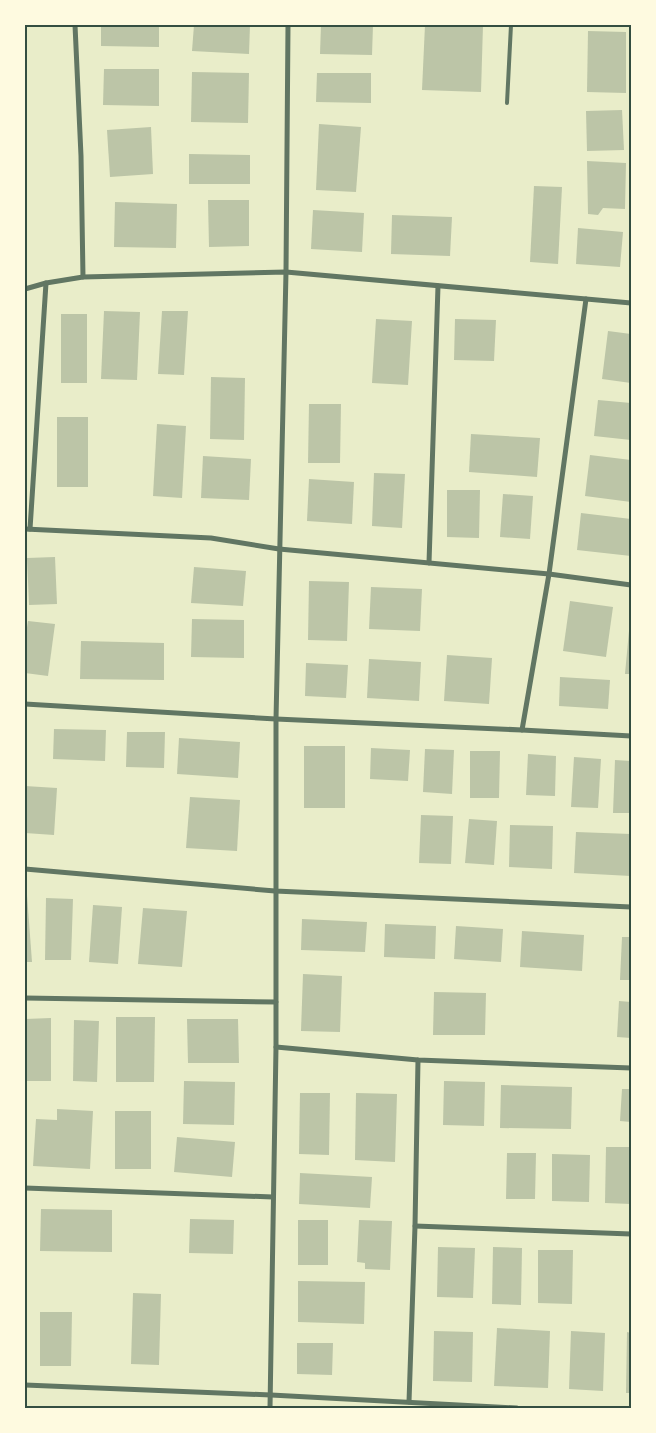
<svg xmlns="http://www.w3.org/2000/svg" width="656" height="1433" viewBox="0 0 656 1433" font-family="'Zilla Slab',serif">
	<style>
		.building { fill: #bcc5a7 }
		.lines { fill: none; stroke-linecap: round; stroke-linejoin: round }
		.service { stroke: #617663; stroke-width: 4 }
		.minor { stroke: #617663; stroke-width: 5 }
		.neatline { fill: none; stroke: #344e41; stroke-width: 2 }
	</style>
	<rect width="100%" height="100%" fill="#e9edc9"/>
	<g class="building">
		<polygon points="101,25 159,25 159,47 101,46"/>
		<polygon points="194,25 250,25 249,54 192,51"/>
		<polygon points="321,25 373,25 372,55 320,54"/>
		<polygon points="425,25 483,25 481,92 422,90"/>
		<polygon points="588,31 626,32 626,93 587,92"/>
		<polygon points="104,69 159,69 159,106 103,105"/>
		<polygon points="192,72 249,73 248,123 191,122"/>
		<polygon points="317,73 371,73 371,103 316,102"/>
		<polygon points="622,110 624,150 587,151 586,111"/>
		<polygon points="319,124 361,127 356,192 316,190"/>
		<polygon points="151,127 153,174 110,177 107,130"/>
		<polygon points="189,154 250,155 250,184 189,184"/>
		<polygon points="587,161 626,163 625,209 603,208 598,215 588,214"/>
		<polygon points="534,186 562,187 558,264 530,262"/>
		<polygon points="208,200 249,200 249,246 209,247"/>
		<polygon points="115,202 177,204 176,248 114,247"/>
		<polygon points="313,210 364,213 362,252 311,249"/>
		<polygon points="392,215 452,217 450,256 391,254"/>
		<polygon points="578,228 623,232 620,267 576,264"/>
		<polygon points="104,311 140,312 137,380 101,379"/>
		<polygon points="162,311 188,311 184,375 158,374"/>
		<rect x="61" y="314" width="26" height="69"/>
		<polygon points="376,319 412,321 408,385 372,383"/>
		<polygon points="455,319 496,320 494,361 454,360"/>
		<polygon points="608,331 631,334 631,383 602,379"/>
		<polygon points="211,377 245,378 244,440 210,439"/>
		<polygon points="598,400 631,403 631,440 594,436"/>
		<polygon points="309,404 341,404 340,463 308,463"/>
		<rect x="57" y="417" width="31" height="70"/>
		<polygon points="157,424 186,426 182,498 153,496"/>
		<polygon points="471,434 540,438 537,477 469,472"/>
		<polygon points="590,455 631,460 631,502 585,496"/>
		<polygon points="203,456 251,459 249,500 201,498"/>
		<polygon points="374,473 405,474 402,528 372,526"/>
		<polygon points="309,479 354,482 352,524 307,521"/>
		<polygon points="447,490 480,490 479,538 447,537"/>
		<polygon points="503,494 533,496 530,539 500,537"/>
		<polygon points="581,513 631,519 631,556 577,550"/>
		<polygon points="55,557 57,604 29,605 27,558"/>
		<polygon points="194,567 246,571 243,606 191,603"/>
		<polygon points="309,581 349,582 347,641 308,640"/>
		<polygon points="371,587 422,589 420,631 369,629"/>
		<polygon points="570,601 613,607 606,657 563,651"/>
		<polygon points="192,619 244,620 244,658 191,657"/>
		<polygon points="630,620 631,620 631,674 625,674"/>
		<polygon points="28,621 55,624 48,676 25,673 25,640"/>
		<polygon points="81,641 164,643 164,680 80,679"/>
		<polygon points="447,655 492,658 489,704 444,701"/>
		<polygon points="369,659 421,662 419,701 367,698"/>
		<polygon points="306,663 348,665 346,698 305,696"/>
		<polygon points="560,677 610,680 608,709 559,706"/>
		<polygon points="54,729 106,730 105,761 53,759"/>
		<polygon points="127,732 165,732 164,768 126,767"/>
		<polygon points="179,738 240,742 238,778 177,774"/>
		<rect x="304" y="746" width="41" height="62"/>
		<polygon points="371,748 410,750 408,781 370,779"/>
		<polygon points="425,749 454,750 452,794 423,792"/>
		<polygon points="470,751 500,751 499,798 470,798"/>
		<polygon points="528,754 556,756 555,796 526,795"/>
		<polygon points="574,757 601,759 598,808 571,807"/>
		<polygon points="615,760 631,761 631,813 613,813"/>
		<polygon points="25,786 57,788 54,835 25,833"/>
		<polygon points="190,797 240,800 237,851 186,848"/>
		<polygon points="421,815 453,816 451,864 419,863"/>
		<polygon points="469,819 497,821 494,865 465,863"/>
		<polygon points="510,825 553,826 552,869 509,867"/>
		<polygon points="576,832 631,834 631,876 574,873"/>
		<polygon points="25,895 27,895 32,962 25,962"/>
		<polygon points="46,898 73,899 71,960 45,960"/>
		<polygon points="93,905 122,907 118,964 89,962"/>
		<polygon points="143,908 187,911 182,967 138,964"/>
		<polygon points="302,919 367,922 365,952 301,950"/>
		<polygon points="385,924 436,926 435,959 384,957"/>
		<polygon points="456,926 503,929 501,962 454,959"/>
		<polygon points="522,931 584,935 582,971 520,967"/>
		<polygon points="622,937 631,937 631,980 620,980"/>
		<polygon points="303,974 342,976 340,1032 301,1031"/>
		<polygon points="434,992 486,993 485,1035 433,1035"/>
		<polygon points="619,1001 631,1002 631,1038 617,1037"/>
		<polygon points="116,1017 155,1017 154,1082 116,1082"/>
		<polygon points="51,1018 51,1081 25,1081 25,1019"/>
		<polygon points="187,1019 238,1019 239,1063 188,1063"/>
		<polygon points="74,1020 99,1021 97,1082 73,1081"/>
		<polygon points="184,1081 235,1082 234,1125 183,1124"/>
		<polygon points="444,1081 485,1082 484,1126 443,1125"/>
		<polygon points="501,1085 572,1087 571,1129 500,1128"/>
		<polygon points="622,1089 631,1089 631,1122 620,1121"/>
		<polygon points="300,1093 330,1093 329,1155 299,1154"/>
		<polygon points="356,1093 397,1094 395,1162 355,1160"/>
		<polygon points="57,1109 93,1111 90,1169 33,1166 36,1119 57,1120"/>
		<rect x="115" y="1111" width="36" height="58"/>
		<polygon points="177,1137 235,1142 232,1177 174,1172"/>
		<polygon points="606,1147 631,1147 631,1204 605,1203"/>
		<polygon points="507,1153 536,1153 535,1199 506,1199"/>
		<polygon points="552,1154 590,1155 589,1202 552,1201"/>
		<polygon points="300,1173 372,1177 370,1208 299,1204"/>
		<polygon points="41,1209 112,1210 112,1252 40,1251"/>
		<polygon points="190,1219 234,1220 233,1254 189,1253"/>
		<rect x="298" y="1220" width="30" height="45"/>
		<polygon points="359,1220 392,1221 390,1270 365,1269 365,1263 357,1262"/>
		<polygon points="438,1247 475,1248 473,1298 437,1297"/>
		<polygon points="493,1247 522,1248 521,1305 492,1304"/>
		<polygon points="538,1250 573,1250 572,1304 538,1303"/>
		<polygon points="298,1281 365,1282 364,1324 298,1322"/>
		<polygon points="133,1293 161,1294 159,1365 131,1364"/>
		<polygon points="40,1312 72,1312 71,1366 40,1366"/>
		<polygon points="497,1328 550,1331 548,1388 494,1386"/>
		<polygon points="434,1331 473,1332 472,1382 433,1381"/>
		<polygon points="571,1331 605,1333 603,1391 569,1389"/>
		<polygon points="627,1332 631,1333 631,1393 626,1393"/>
		<polygon points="297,1343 333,1343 332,1375 297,1374"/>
	</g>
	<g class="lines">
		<polyline class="service" points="507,103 511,25"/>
		<g class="minor">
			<polyline points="75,25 81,156 83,277"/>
			<polyline points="25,289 46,283 83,277 286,272 631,303"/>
			<polyline points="25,529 211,538 279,549 549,574 631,585"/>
			<polyline points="30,529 46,283"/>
			<polyline points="429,563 438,286"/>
			<polyline points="25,704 276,719 522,730 631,736"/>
			<polyline points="522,730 549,574 586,299"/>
			<polyline points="25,869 275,891 631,907"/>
			<polyline points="25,998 276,1002"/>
			<polyline points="276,1047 418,1060 631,1068"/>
			<polyline points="25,1188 273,1197"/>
			<polyline points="415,1226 631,1234"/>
			<polyline points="25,1385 271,1395 517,1408"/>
			<polyline points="409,1402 415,1226 418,1060"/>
			<polyline points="270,1408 276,1047 276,719 286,272 288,25"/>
		</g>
	</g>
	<rect width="656" height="1433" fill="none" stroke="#fefae0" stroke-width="52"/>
	<rect x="26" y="26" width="604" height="1381" class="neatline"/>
</svg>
